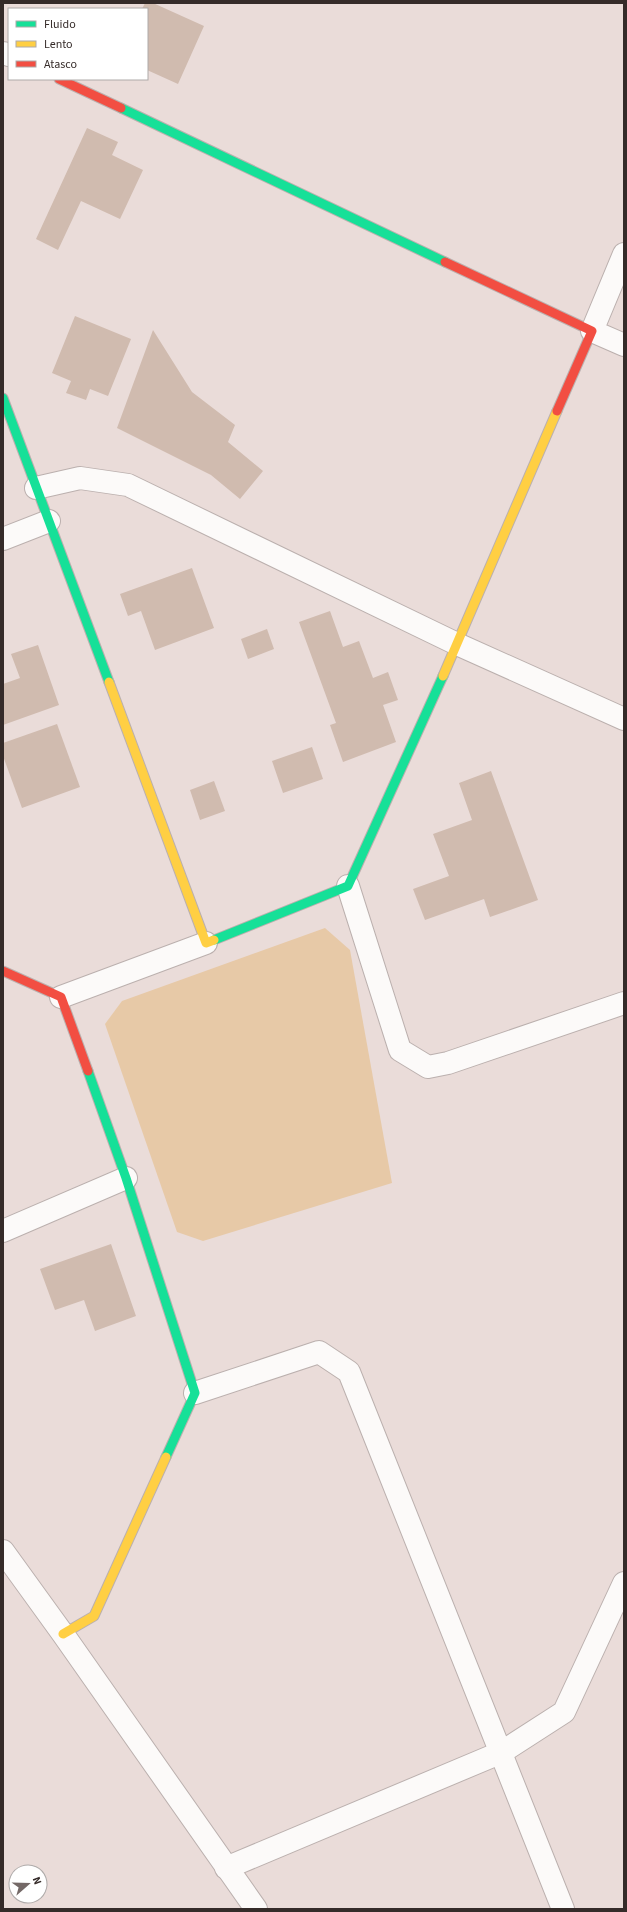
<svg xmlns="http://www.w3.org/2000/svg" width="627" height="1912" viewBox="0 0 627 1912" font-family="'Source Sans 3',sans-serif">
	<style>
		.green { fill: #e7c9a7 }
		.building { fill: #d0bbaf }
		.lines { fill: none; stroke-linecap: round; stroke-linejoin: round }
		.street-casing { stroke: #bbb0ae; stroke-width: 24 }
		.fast-casing { stroke: #bbb0ae; stroke-width: 11 }
		.slow-casing { stroke: #bbb0ae; stroke-width: 11 }
		.jam-casing { stroke: #bbb0ae; stroke-width: 11 }
		.street { stroke: #fcfaf9; stroke-width: 22 }
		.fast { stroke: #16e098; stroke-width: 9 }
		.slow { stroke: #ffcf43; stroke-width: 9 }
		.jam { stroke: #f24e42; stroke-width: 9 }
	</style>
	<rect width="100%" height="100%" fill="#eadcd9"/>
	<polygon class="green" points="325,928 350,950 392,1183 203,1241 177,1232 105,1024 122,1001"/>
	<g class="building">
		<polygon points="145,3 153,3 204,26 178,84 147,70 147,9 142,9"/>
		<polygon points="87,128 118,142 112,155 143,170 120,219 81,201 58,250 36,239"/>
		<polygon points="75,316 131,339 108,396 90,389 86,400 66,393 71,381 52,373"/>
		<polygon points="153,330 192,392 235,425 228,442 263,471 240,499 211,475 117,428"/>
		<polygon points="192,568 214,628 155,650 141,611 128,616 120,594"/>
		<polygon points="330,611 343,647 359,641 373,678 388,672 398,700 383,705 396,742 343,762 330,725 336,723 299,622"/>
		<polygon points="267,629 274,649 248,659 241,639"/>
		<polygon points="38,645 59,705 3,725 3,684 20,678 11,654"/>
		<polygon points="57,724 80,787 22,808 3,756 3,743"/>
		<polygon points="312,747 323,779 283,793 272,761"/>
		<polygon points="491,771 538,900 490,917 484,899 425,920 413,889 449,876 433,834 472,820 459,783"/>
		<polygon points="214,781 225,811 200,820 190,790"/>
		<polygon points="111,1244 136,1316 95,1331 84,1300 55,1310 40,1269"/>
	</g>
	<g class="lines">
		<g class="street-casing">
			<g id="street">
				<polyline points="3,53 9,55"/>
				<polyline points="624,254 592,331 624,345"/>
				<polyline points="36,488 80,478 128,485 457,644 624,719"/>
				<polyline points="3,539 49,521"/>
				<polyline points="348,886 400,1050 428,1067 448,1063 624,1003"/>
				<polyline points="61,997 206,943"/>
				<polyline points="3,1231 126,1178"/>
				<polyline points="195,1393 319,1352 349,1372 563,1909"/>
				<polyline points="3,1551 63,1634 256,1909"/>
				<polyline points="226,1868 502,1752 564,1712 624,1583"/>
			</g>
		</g>
		<g class="fast-casing">
			<g id="fast">
				<polyline points="121,108 445,262"/>
				<polyline points="3,398 109,682"/>
				<polyline points="214,940 348,886 443,676"/>
				<polyline points="88,1071 126,1178 195,1393 166,1457"/>
			</g>
		</g>
		<g class="slow-casing">
			<g id="slow">
				<polyline points="443,676 557,411"/>
				<polyline points="109,682 206,943 214,940"/>
				<polyline points="63,1634 94,1616 166,1457"/>
			</g>
		</g>
		<g class="jam-casing">
			<g id="jam">
				<polyline points="59,79 121,108"/>
				<polyline points="445,262 592,331 557,411"/>
				<polyline points="3,971 61,997 88,1071"/>
			</g>
		</g>
		<use href="#street" class="street"/>
		<use href="#fast" class="fast"/>
		<use href="#slow" class="slow"/>
		<use href="#jam" class="jam"/>
	</g>
	<rect width="627" height="1912" fill="none" stroke="#352b29" stroke-width="8"/>
	<rect x="8" y="8" width="140" height="72" fill="#ffffff" stroke="#aeaaa9"/>
	<rect x="16" y="21" width="20" height="6" fill="#16e098" stroke="#aeaaa9"/>
	<text x="44" y="28" font-size="12" fill="#352b29">Fluido</text>
	<rect x="16" y="41" width="20" height="6" fill="#ffcf43" stroke="#aeaaa9"/>
	<text x="44" y="48" font-size="12" fill="#352b29">Lento</text>
	<rect x="16" y="61" width="20" height="6" fill="#f24e42" stroke="#aeaaa9"/>
	<text x="44" y="68" font-size="12" fill="#352b29">Atasco</text>
	<g transform="translate(28 1884) rotate(70)"><circle r="19" fill="#ffffff" stroke="#aeaaa9"/>
	<path d="M0-3L7 15L0 10L-7 15Z" fill="#746967"/>
	<text y="-6" font-size="11" font-weight="bold" text-anchor="middle" fill="#352b29">N</text>
	</g>
</svg>
